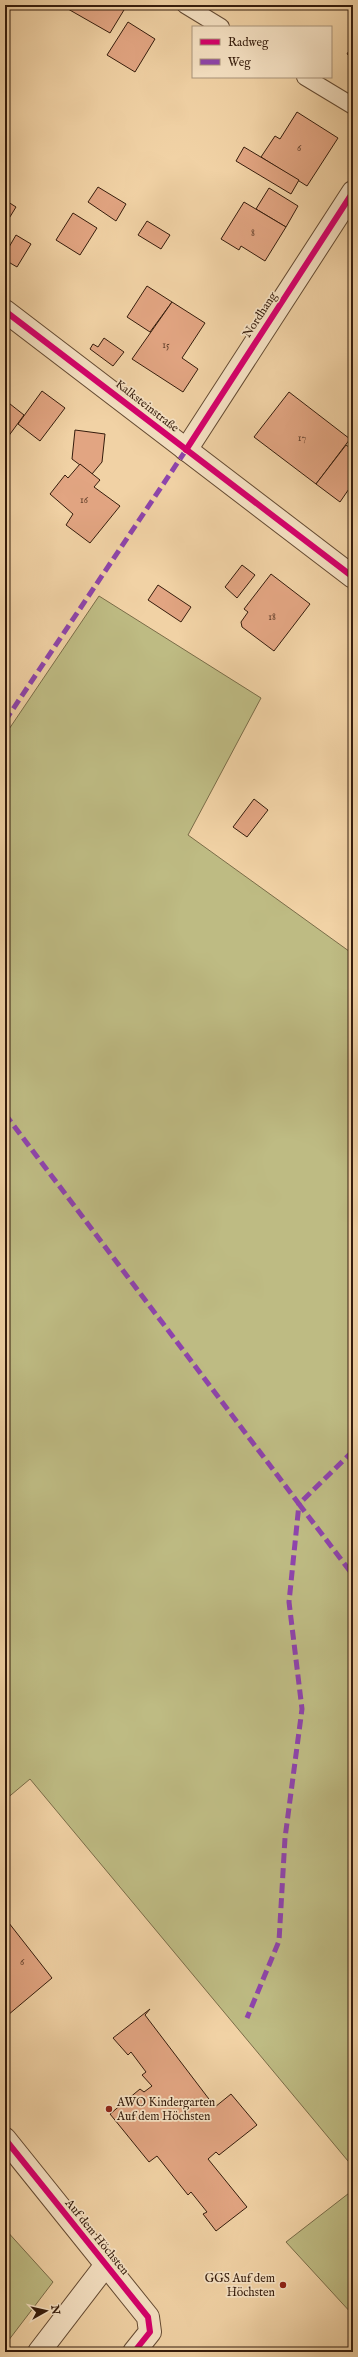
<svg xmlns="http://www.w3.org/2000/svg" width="358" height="2357" viewBox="0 0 358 2357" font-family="'IM FELL English',serif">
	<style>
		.green { fill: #bebb83; stroke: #7a6c48 }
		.building { fill: #e2a582; stroke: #351c0c }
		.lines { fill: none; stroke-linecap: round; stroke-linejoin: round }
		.lane-casing { stroke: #644a32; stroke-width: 18 }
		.street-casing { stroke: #644a32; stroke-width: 24 }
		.lane { stroke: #f6e2c4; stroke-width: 16 }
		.street { stroke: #f6e2c4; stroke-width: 22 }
		.quiet { stroke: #8e44ad; stroke-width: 5; stroke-dasharray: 10 5; stroke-linecap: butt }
		.cycleway-casing { stroke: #f6e2c4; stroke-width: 8 }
		.cycleway { stroke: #d6006c; stroke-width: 6 }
		.poi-dot { fill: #8f2418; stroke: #f6e2c4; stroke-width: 1.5 }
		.labels { text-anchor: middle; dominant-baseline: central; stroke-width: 3.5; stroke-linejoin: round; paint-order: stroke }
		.number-label { font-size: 10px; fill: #603e2a }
		.street-label { font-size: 12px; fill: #351c0c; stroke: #f6e2c4 }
		.poi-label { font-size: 12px; fill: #351c0c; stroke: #f6e2c4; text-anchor: start }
	</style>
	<rect width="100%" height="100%" fill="#f1d2a5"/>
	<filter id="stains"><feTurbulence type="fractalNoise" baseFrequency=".005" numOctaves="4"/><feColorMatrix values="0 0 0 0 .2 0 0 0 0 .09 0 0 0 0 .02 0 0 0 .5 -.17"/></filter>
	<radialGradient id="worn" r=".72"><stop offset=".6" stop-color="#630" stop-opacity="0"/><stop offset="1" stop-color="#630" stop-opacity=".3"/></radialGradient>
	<g class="green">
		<polygon points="99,596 261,698 188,835 353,954 353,2167 30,1779 5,1800 5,735"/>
		<polygon points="353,2190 353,2315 286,2242"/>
		<polygon points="5,2229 53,2282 5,2345"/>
	</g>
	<g class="building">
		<polygon points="61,5 127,5 110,33"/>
		<polygon points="128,22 155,39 135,72 107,55"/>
		<polygon points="353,44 353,58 347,54"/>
		<polygon points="297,112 338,138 307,186 261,157 275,136 280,139"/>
		<polygon points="244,147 299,180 291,194 236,161"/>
		<polygon points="98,187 126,204 116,221 88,202"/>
		<polygon points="269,188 298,206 286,227 256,209"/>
		<polygon points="5,200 16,207 5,225"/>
		<polygon points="244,202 286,227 265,261 241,246 239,250 221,239"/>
		<polygon points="73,213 97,228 80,255 56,240"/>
		<polygon points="147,221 170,235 161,249 138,235"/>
		<polygon points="16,235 31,244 17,267 5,260 5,254"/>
		<polygon points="147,286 172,302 150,332 127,317"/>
		<polygon points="172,302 205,323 182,358 198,369 183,392 132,359"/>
		<polygon points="104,338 124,352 113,366 90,349 93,344 98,347"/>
		<polygon points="42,391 65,408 40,441 18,424"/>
		<polygon points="289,392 350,439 316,484 254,437"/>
		<polygon points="5,400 24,415 5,441"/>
		<polygon points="75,430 105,434 102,462 92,474 72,459"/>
		<polygon points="346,445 353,450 353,483 340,502 316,484"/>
		<polygon points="80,464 100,480 94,487 120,506 90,543 66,525 73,514 50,494 65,475 68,478"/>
		<polygon points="242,565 255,575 237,598 225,587"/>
		<polygon points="271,574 310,604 274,651 242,627 241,622 248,612 244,609"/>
		<polygon points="158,585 191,607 181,622 148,600"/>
		<polygon points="254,799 268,810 247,837 233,827"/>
		<polygon points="5,1918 52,1978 8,2015 5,2011"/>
		<polygon points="150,2009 145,2015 215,2107 231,2094 257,2125 219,2155 216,2152 208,2159 247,2207 216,2231 203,2214 207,2212 191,2192 188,2195 157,2156 149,2162 110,2114 140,2089 144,2092 152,2086 142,2075 146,2072 131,2052 128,2055 113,2038"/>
	</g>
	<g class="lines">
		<g class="lane-casing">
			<g id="lane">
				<polyline points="185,5 221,27"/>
				<polyline points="305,77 353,106"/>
			</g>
		</g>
		<g class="street-casing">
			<g id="street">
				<polyline points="5,311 353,577"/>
				<polyline points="186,450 353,192"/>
				<polyline points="5,2139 148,2317 150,2332 134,2352"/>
				<polyline points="39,2352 105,2266"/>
			</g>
		</g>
		<use href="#lane" class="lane"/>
		<use href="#street" class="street"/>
		<g class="quiet">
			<polyline points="5,721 186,450"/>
			<polyline points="5,1114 299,1504 289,1602 302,1709 285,1838 279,1941 247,2018"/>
			<polyline points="353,1451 299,1504 353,1575"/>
		</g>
		<g class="cycleway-casing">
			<g id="cycleway">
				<polyline points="5,311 353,577"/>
				<polyline points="186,450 353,192"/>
				<polyline points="5,2139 148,2317 150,2332 134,2352"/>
			</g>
		</g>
		<use href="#cycleway" class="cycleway"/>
	</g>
	<g class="poi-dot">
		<circle cx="109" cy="2109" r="4"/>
		<circle cx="283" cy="2285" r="4"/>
	</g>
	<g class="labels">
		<g class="number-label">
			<text x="299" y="148">6</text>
			<text x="253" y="233">8</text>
			<text x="166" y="345">15</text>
			<text x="302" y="438">17</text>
			<text x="84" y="500">16</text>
			<text x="272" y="617">18</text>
			<text x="22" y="1962">6</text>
		</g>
		<g class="street-label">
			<text transform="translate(260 315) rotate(-57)">Nordhang</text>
			<text transform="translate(147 406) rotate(38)">Kalksteinstraße</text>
			<text transform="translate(97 2237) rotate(51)">Auf dem Höchsten</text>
		</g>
		<g class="poi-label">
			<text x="117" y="2102">AWO Kindergarten<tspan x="117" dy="14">Auf dem Höchsten</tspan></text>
			<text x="275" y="2278" text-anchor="end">GGS Auf dem<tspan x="275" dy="14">Höchsten</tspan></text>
		</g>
	</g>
	<rect width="358" height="2357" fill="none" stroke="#f1d2a5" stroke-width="20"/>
	<rect x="6" y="6" width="346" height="2345" fill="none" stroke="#351c0c" stroke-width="2"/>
	<rect x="10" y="10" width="338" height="2337" fill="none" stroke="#351c0c"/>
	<rect x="192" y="26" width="140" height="52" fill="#f6e2c4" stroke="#a9937a"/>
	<rect x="200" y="39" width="20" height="6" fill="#d6006c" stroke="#a9937a"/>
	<text x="228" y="46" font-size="12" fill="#351c0c">Radweg</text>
	<rect x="200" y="59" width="20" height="6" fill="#8e44ad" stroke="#a9937a"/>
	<text x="228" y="66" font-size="12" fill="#351c0c">Weg</text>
	<g transform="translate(46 2311) rotate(82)" stroke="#f6e2c4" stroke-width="3" paint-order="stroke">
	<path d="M0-3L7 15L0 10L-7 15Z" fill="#351c0c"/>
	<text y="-6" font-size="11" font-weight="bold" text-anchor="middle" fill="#351c0c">N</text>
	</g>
	<rect width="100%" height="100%" filter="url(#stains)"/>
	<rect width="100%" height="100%" fill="url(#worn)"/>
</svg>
